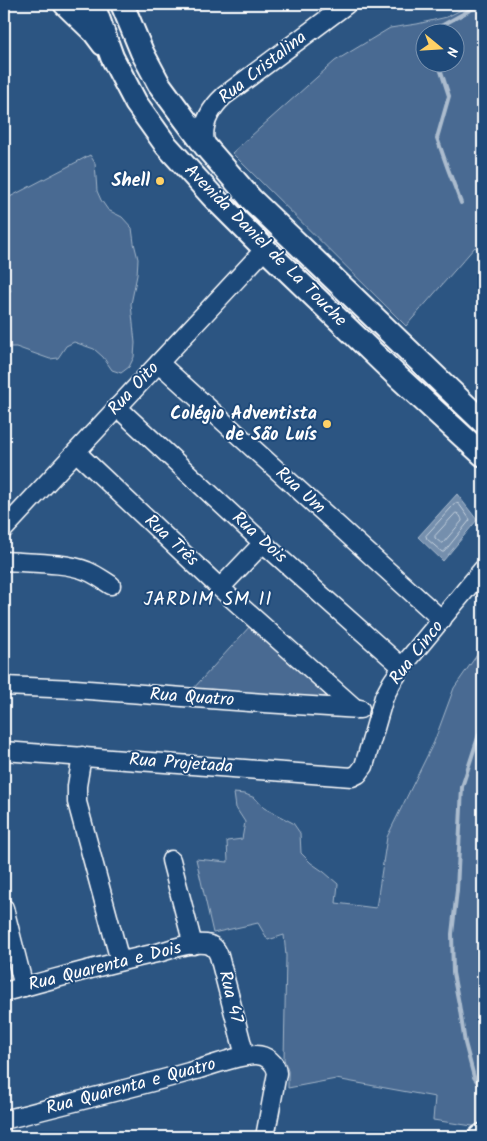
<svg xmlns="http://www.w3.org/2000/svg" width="487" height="1141" viewBox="0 0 487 1141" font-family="Kalam,sans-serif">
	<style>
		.green { fill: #486b92; stroke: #a4b5c8; fill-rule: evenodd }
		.water { fill: #748fad; stroke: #acbcce }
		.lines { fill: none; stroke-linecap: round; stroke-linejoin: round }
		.shore { stroke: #c7d2de; stroke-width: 1 }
		.stream { stroke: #acbcce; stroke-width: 4 }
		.minor-casing { stroke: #fff; stroke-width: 21 }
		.major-casing { stroke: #fff; stroke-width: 26 }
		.minor { stroke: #1f4a7a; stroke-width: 18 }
		.major { stroke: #1f4a7a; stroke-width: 22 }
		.poi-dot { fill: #ffd166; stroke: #1f4a7a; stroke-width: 2 }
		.labels { text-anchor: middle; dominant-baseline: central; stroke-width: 4; stroke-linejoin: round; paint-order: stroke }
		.street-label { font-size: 18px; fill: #fff; stroke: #1f4a7a }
		.poi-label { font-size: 18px; font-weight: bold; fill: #fff; stroke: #1f4a7a; text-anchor: end }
		.neighbourhood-label { font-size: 19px; letter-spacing: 1px; fill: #fff; stroke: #1f4a7a }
	</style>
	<rect width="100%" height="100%" fill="#2c5582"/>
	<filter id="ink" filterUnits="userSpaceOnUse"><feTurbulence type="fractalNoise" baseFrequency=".02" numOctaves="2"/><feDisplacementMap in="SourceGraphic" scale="10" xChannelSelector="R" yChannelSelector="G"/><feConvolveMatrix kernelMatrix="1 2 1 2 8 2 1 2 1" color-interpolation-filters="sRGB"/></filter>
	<g filter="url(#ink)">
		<g class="green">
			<path d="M 473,4 L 483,4 L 483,254 L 475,247 L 406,326 L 232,153 L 335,61 L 390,28 L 417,24 L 447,17 ZM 424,32 L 454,32 L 454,62 L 424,62 Z"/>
			<polygon points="90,155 95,163 97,191 101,200 108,210 122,217 132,228 134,243 138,259 137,275 131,304 135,343 134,357 129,367 121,373 112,370 103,357 94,349 74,342 66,346 58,358 50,359 16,347 4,347 4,292 11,291 4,265 4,200"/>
			<polygon points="251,625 327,690 326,695 321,699 192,690"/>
			<polygon points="483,640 483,1123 479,1127 433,1120 435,1097 336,1079 288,1088 288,1071 284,1059 286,956 284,935 268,940 258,923 213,933 196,859 228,862 227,841 242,839 245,822 236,808 234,793 245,794 255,798 264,808 293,823 300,833 301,853 311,863 324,872 338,884 336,903 376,908 387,837 434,742 454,688 479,652"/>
		</g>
		<polygon class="water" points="457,494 477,520 443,561 418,537"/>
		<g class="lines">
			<g class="shore">
				<polygon points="456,503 459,504 469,518 470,520 444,552 442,552 427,539 426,536"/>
				<path d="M 456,513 C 459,513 462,518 462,521 L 443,543 L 441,543 L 435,538 L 435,536 Z"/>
			</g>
			<g class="stream">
				<polyline points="437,32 441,26 481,4"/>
				<polyline points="438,62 449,96 437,138 448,169 461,203"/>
				<polyline points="483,722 462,787 457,890 452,934 453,973 459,1004 465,1043 474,1077 483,1090"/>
			</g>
			<g class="minor-casing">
				<g id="minor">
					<path d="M 206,147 C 200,127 209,110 224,96 L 347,4"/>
					<polyline points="159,363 442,620"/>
					<polyline points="117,407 263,543 402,667"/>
					<polyline points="76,452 220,588 356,709"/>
					<polyline points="4,529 265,249"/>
					<path d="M 4,561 C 27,563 66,562 87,571 C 95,574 103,580 111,585"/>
					<polyline points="220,588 263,543"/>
					<polyline points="4,686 75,689 264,703 360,709"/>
					<polyline points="4,751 352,777 358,774 364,766 384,697 392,682 402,667 483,569"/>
					<polyline points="82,756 77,786 77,802 120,961"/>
					<polyline points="171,860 193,945"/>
					<polyline points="4,908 24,987"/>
					<path d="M 4,992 C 55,979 105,964 157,953 C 172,949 190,942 206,944 C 213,945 217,950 219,956 L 245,1056"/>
					<path d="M 4,1120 C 66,1104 128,1089 189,1072 C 209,1067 236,1055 256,1055 C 266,1055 276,1063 277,1073 L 265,1137"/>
				</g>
			</g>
			<g class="major-casing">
				<g id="major">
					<polyline points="65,4 94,32 103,44"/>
					<polyline points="93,4 112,57 136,103 166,145 214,198 265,249 394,373 483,455"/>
					<polyline points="122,4 142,52 159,84 184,118 206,147 251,199 483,422"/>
					<polyline points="480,1137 483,1135"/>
				</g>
			</g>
			<use href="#minor" class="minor"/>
			<use href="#major" class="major"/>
		</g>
	</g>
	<g class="poi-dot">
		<circle cx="160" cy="181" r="5"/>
		<circle cx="327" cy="424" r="5"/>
	</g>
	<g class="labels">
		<g class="street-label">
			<text transform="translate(263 68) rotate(-38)">Rua Cristalina</text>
			<text transform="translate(265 246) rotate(45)">Avenida Daniel de La Touche</text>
			<text transform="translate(134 389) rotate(-47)">Rua Oito</text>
			<text transform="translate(300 491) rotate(42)">Rua Um</text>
			<text transform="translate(259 538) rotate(42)">Rua Dois</text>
			<text transform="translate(171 541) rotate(43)">Rua Três</text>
			<text transform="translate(417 653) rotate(-52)">Rua Cinco</text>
			<text transform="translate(192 698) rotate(4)">Rua Quatro</text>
			<text transform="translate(181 764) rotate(4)">Rua Projetada</text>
			<text transform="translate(105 967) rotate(-14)">Rua Quarenta e Dois</text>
			<text transform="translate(230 997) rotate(76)">Rua 47</text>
			<text transform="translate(131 1087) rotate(-15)">Rua Quarenta e Quatro</text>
		</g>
		<g class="poi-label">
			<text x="150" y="181">Shell</text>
			<text x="317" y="414">Colégio Adventista<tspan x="317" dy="21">de São Luís</tspan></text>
		</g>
		<g class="neighbourhood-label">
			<text x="208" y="600">JARDIM SM II</text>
		</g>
	</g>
	<rect width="487" height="1141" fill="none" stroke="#1f4a7a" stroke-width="20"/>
	<rect x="10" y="10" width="467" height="1121" fill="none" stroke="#fff" stroke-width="2" filter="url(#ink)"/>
	<g transform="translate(440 48) rotate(108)"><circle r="24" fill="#1f4a7a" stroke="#7992af"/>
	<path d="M0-4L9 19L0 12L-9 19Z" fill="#ffd166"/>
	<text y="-8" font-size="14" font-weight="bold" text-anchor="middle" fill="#ffffff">N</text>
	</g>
</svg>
